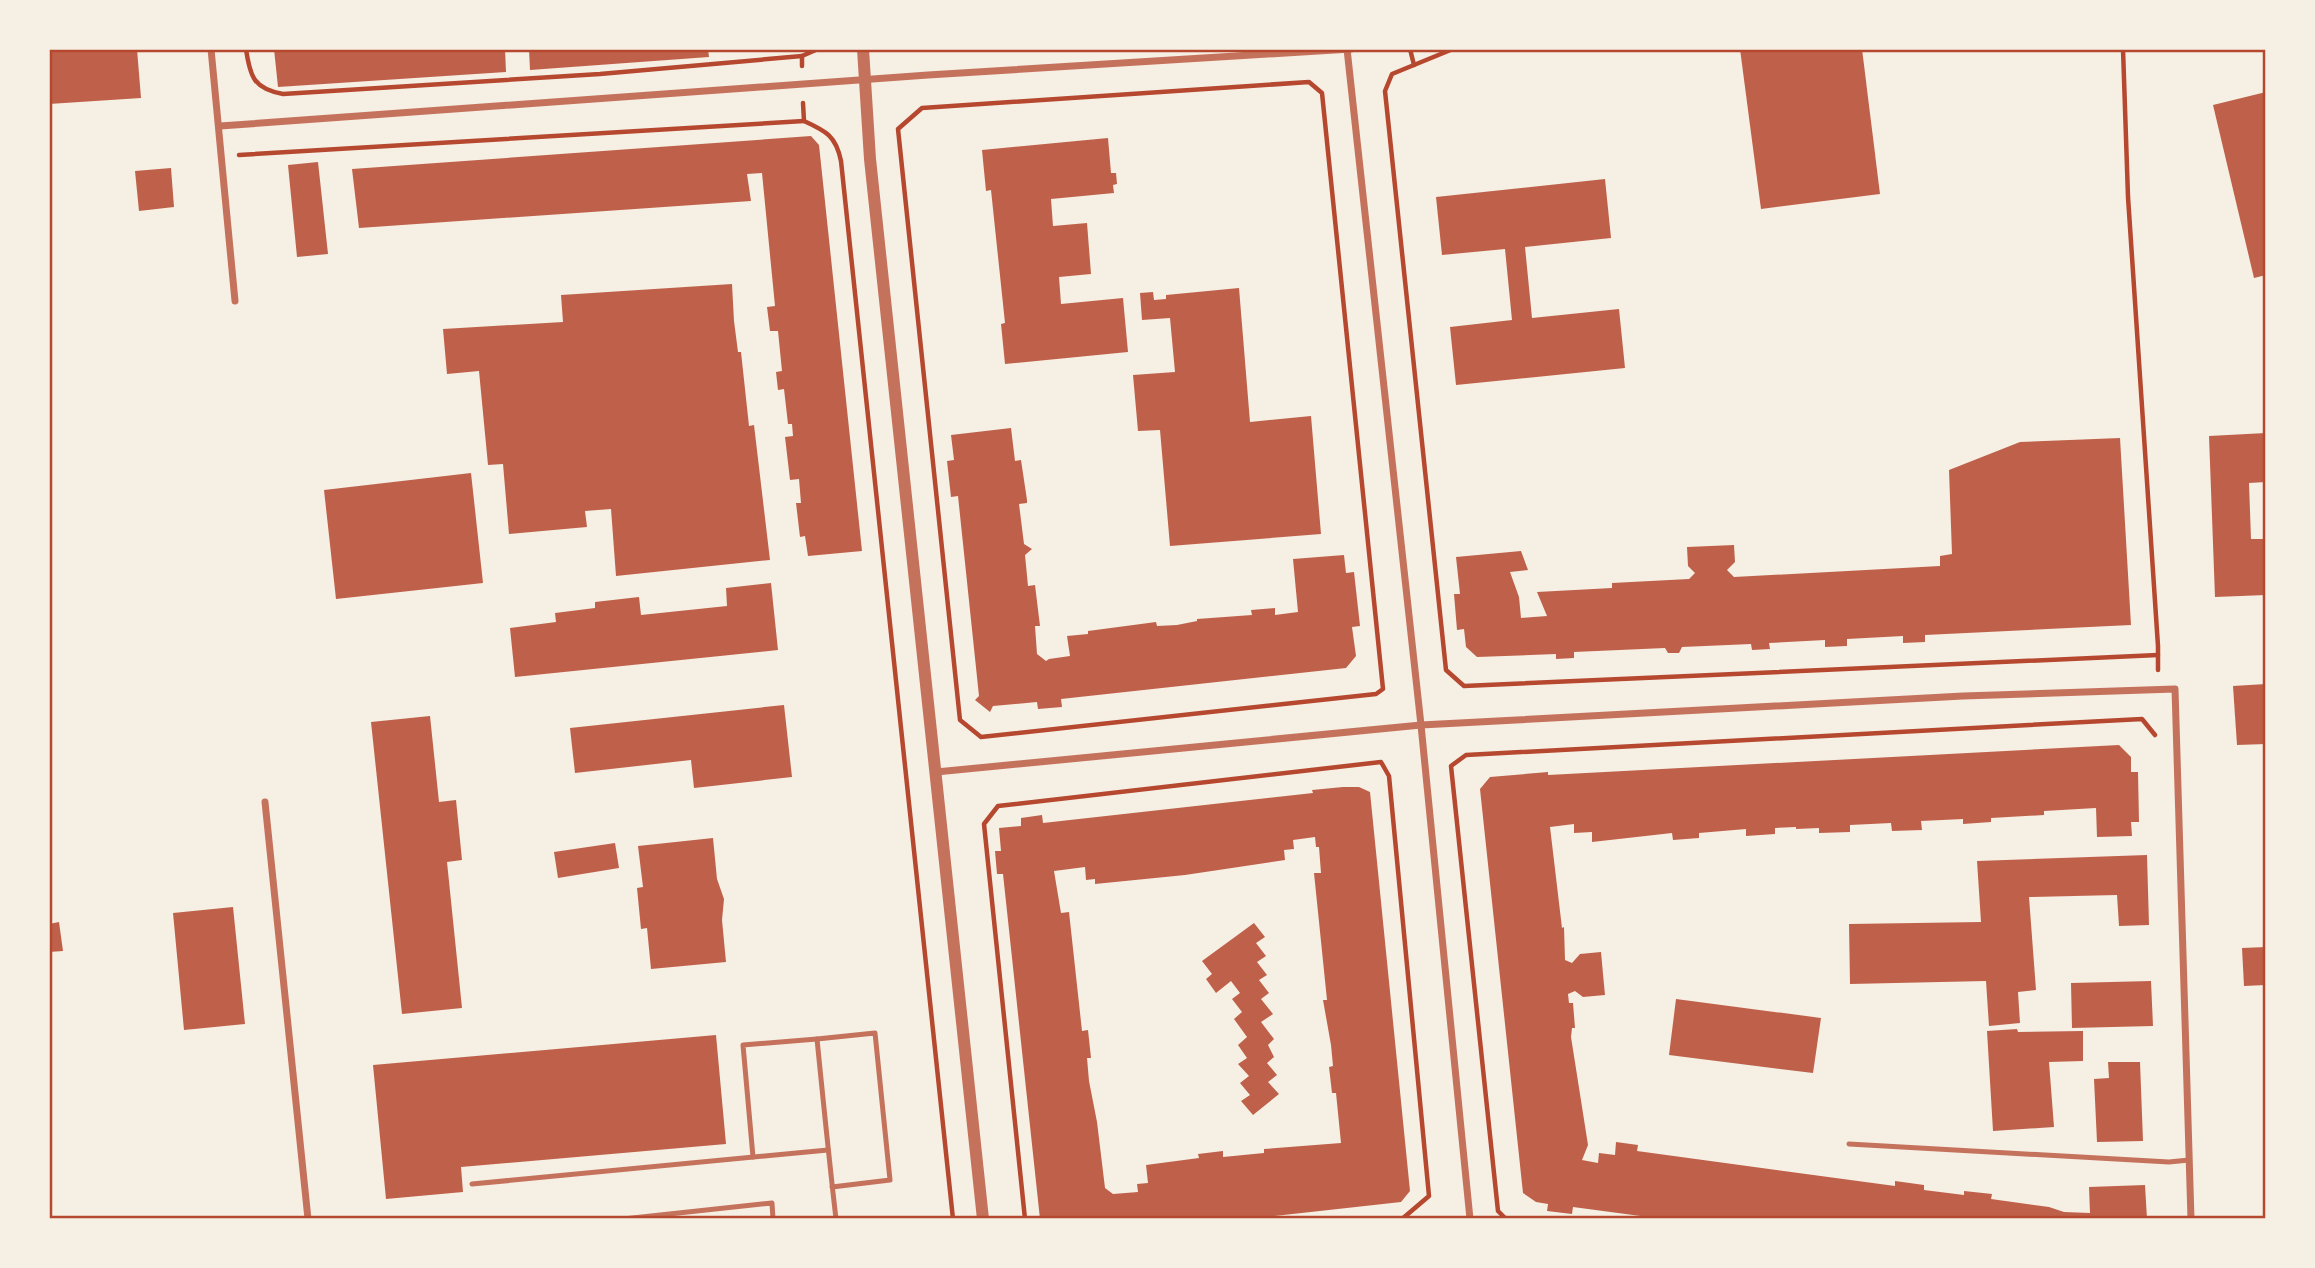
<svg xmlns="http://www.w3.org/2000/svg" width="2315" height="1268" viewBox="0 0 2315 1268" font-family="Signika,sans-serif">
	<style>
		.building { fill: #bf614a; fill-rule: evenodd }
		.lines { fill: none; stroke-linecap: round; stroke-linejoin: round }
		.path { stroke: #b5482f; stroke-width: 4.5 }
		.service { stroke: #c5725c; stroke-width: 5 }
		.minor { stroke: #c5725c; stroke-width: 7 }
		.tertiary { stroke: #c5725c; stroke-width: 12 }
		.neatline { fill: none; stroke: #b5482f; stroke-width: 2.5 }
	</style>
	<rect width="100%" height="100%" fill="#f6efe4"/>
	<g class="building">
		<polygon points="49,49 137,49 141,98 49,104"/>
		<polygon points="274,49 505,49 506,72 278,87"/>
		<polygon points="529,49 708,49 709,57 530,70"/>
		<polygon points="1740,49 1862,49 1880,194 1761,209"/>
		<polygon points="2266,92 2266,275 2254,278 2213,105"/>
		<polygon points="811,136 819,145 862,551 808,556 805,536 800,537 796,503 801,503 799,479 790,480 785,437 793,436 792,424 788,424 784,389 778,390 776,372 782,371 778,331 770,331 767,307 775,306 762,173 747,174 751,201 359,228 352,169"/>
		<polygon points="1108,138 1111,173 1116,173 1117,184 1113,185 1114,193 1051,199 1053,226 1087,223 1091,274 1059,277 1061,304 1123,298 1128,352 1005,364 1001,324 1005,323 991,190 986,191 982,150"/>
		<polygon points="318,162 328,254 297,257 288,165"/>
		<polygon points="171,168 174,207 139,211 135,171"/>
		<polygon points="1605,179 1611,238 1525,247 1532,318 1619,309 1625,368 1456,385 1450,327 1512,320 1505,249 1442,255 1436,197"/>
		<polygon points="732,284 734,321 738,352 741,352 749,426 754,425 770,560 616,576 611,509 585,511 587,527 509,534 503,464 488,465 479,371 447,374 443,329 563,322 561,295"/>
		<polygon points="1239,288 1250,422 1311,416 1321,534 1170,546 1160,430 1138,431 1133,375 1175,372 1170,318 1142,320 1140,293 1153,292 1154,300 1166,299 1166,295"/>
		<polygon points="1011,428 1015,461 1021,460 1027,500 1027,503 1019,504 1024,544 1032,549 1025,555 1028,586 1035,585 1040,626 1035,626 1037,654 1046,661 1049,659 1070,656 1067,636 1088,634 1088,631 1156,622 1157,626 1177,625 1197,621 1197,619 1252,615 1251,610 1275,608 1275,615 1298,612 1293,559 1344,555 1346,573 1354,572 1360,626 1352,627 1356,656 1346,668 1061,699 1062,707 1038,709 1037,702 993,706 990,712 975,700 979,696 958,496 951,497 947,461 954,460 951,435"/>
		<polygon points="2266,433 2266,482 2249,483 2251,539 2266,539 2266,595 2215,597 2209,436"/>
		<polygon points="2120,438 2131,625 1925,635 1925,642 1903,643 1903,636 1847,639 1847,646 1825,647 1825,640 1769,643 1770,649 1752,650 1751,644 1682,647 1679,653 1668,653 1665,648 1574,652 1574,658 1556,659 1556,654 1477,657 1466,647 1464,629 1457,630 1454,594 1460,594 1456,557 1521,551 1528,570 1510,572 1519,597 1521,618 1547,616 1537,592 1612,588 1612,583 1689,579 1695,573 1688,566 1687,547 1734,545 1735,562 1727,570 1734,577 1940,566 1940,556 1952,554 1949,470 2020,442"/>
		<polygon points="471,473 483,583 336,599 324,490"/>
		<polygon points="771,583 778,650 515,677 510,628 556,622 555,613 595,608 595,602 639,597 641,615 727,606 726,588"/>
		<polygon points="2266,684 2266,744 2237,745 2233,686"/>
		<polygon points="784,705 792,777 694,788 691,760 575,773 570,728"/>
		<polygon points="430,716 439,802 456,800 462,860 447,862 462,1008 402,1014 371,722"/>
		<polygon points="2119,745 2131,757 2131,772 2138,772 2139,822 2131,822 2132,836 2097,837 2096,808 2044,811 2044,815 1991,818 1991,822 1963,824 1963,819 1921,821 1922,830 1892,831 1891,823 1850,825 1850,832 1819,833 1819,828 1796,829 1796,827 1775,828 1775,834 1746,836 1746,829 1699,833 1699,838 1673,840 1672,833 1592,842 1592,832 1574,833 1574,824 1550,827 1562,928 1564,927 1565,960 1572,963 1580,954 1601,952 1603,974 1605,995 1583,997 1575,991 1568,994 1569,1003 1573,1003 1575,1028 1572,1028 1571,1037 1588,1145 1582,1160 1598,1163 1599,1153 1615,1155 1616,1142 1638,1145 1637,1151 1895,1186 1895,1181 1924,1185 1924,1190 1964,1195 1964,1191 1992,1194 1991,1199 2049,1207 2064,1212 2090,1213 2089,1187 2145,1185 2147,1219 1663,1219 1573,1207 1572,1214 1547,1211 1548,1204 1536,1202 1523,1193 1480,789 1490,777 1548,772 1548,775"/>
		<path d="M 1343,787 L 1359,787 L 1370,792 L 1410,1191 L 1401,1202 L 1247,1219 L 1040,1219 L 1003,874 L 997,874 L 995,851 L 1001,851 L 999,828 L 1021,826 L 1021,818 L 1042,815 L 1043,823 L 1313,793 L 1312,790 ZM 1315,837 L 1316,847 L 1319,847 L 1321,873 L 1314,873 L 1327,1000 L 1323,1000 L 1331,1045 L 1333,1066 L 1329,1067 L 1332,1093 L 1336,1093 L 1341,1143 L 1264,1149 L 1264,1153 L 1223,1157 L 1223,1151 L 1198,1154 L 1199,1158 L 1146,1165 L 1148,1183 L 1137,1184 L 1138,1192 L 1113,1194 L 1105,1188 L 1097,1122 L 1089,1081 L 1087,1058 L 1091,1058 L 1088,1030 L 1082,1031 L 1069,912 L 1061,913 L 1054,871 L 1085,867 L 1086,880 L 1095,879 L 1095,884 L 1185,875 L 1285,860 L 1284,850 L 1294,849 L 1293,840 Z"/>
		<polygon points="713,838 717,879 724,899 722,920 726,962 651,969 647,928 641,929 637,888 643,887 638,846"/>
		<polygon points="615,843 619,868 558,878 554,852"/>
		<polygon points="2147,855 2149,925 2119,926 2117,895 2029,897 2036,990 2018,992 2020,1023 1989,1026 1986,981 1850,984 1849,924 1981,922 1977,861"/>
		<polygon points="233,907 245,1024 184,1030 173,913"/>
		<polygon points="59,922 63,951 49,952 49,924"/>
		<polygon points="1254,923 1265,937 1256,943 1266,956 1257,962 1267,975 1259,980 1269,993 1261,999 1273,1014 1261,1022 1274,1039 1268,1045 1274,1057 1267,1063 1277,1075 1268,1082 1279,1094 1253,1115 1241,1101 1250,1095 1240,1083 1249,1076 1238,1064 1247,1058 1238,1045 1247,1037 1234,1019 1242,1012 1232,999 1240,993 1231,981 1216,993 1206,979 1212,974 1202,961"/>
		<polygon points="2266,947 2266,985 2244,986 2242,948"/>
		<polygon points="2151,981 2153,1026 2072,1028 2071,983"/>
		<polygon points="1676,999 1821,1018 1813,1073 1669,1055"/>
		<polygon points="2017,1029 2018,1032 2083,1031 2083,1061 2049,1062 2054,1127 1993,1131 1987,1031"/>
		<polygon points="716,1035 726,1144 461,1167 463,1192 386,1199 373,1065"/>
		<polygon points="2108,1062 2140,1062 2143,1141 2097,1142 2094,1079 2109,1078"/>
	</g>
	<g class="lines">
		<g class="path">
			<path d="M 246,49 C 250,77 254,89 283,94 L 600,74 L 802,56"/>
			<polyline points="1410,49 1414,65"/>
			<polyline points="1453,49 1392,74 1385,91 1446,670 1464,686 2158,655"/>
			<polyline points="2123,49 2128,197 2158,646 2158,670"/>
			<polyline points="802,66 802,56 818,49"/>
			<polygon points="1309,82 1322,93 1383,689 1376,694 981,737 960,720 898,129 922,108"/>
			<path d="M 803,103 L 804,121 C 826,131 836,136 841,161 L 953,1219"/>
			<polyline points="239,155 804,121"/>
			<polyline points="1025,1219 984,824 998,806 1381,762 1389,776 1429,1196 1402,1219"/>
			<polyline points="1506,1219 1498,1211 1451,766 1466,755 2142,719 2155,735"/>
		</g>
		<g class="service">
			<polyline points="1849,1144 2169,1162 2189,1160"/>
			<polyline points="753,1157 743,1045 817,1039"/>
			<polyline points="472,1184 828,1150"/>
			<path d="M 832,1187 L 890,1180 L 875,1033 L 817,1039 C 823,1099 829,1159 836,1219"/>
			<polyline points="623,1219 772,1203 773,1219"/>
		</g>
		<g class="minor">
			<polyline points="211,49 235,301"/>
			<polyline points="1347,49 1421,725 1470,1219"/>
			<polyline points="220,126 928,75 1351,49"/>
			<polyline points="936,772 1421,725 1963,696 2175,689 2191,1219"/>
			<polyline points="265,802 308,1219"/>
		</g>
		<polyline class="tertiary" points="863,49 870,159 983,1219"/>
	</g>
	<rect width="2315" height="1268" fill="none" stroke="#f6efe4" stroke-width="102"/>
	<rect x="51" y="51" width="2213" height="1166" class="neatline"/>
</svg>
